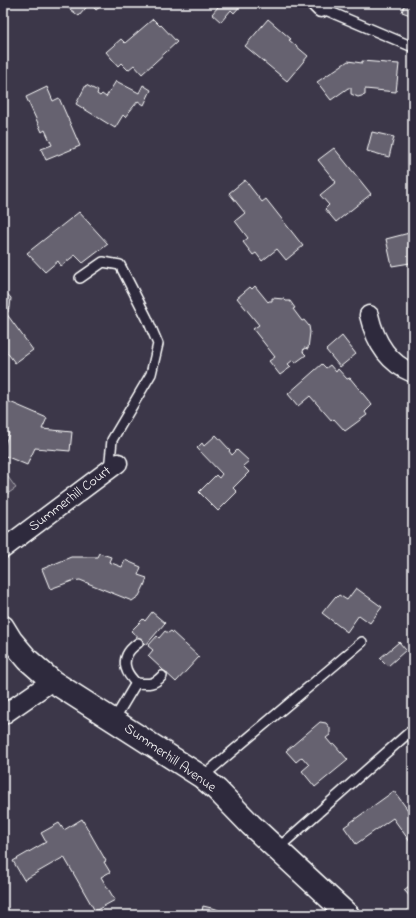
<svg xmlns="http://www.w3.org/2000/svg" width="416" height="918" viewBox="0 0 416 918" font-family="'Indie Flower',sans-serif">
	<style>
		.green { fill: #555060; stroke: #aaa8b0 }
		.building { fill: #666270; stroke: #fff }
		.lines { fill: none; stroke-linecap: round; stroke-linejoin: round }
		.service-casing { stroke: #fff; stroke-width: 12 }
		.minor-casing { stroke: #fff; stroke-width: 21 }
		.tertiary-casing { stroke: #fff; stroke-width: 25 }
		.service { stroke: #2f2a3d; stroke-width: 9 }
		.minor { stroke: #2f2a3d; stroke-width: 18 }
		.tertiary { stroke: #2f2a3d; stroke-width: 22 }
		.labels { text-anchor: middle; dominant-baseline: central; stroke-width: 4; stroke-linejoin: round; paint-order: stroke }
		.street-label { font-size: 14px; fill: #fff; stroke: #2f2a3d }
	</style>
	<rect width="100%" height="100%" fill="#3c3749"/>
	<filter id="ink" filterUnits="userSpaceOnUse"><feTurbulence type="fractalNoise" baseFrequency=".025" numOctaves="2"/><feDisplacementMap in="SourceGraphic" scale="8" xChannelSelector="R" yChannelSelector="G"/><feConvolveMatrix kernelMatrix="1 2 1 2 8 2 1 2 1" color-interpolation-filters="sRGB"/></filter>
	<g filter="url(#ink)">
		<polygon class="green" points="3,470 16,488 3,497"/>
		<g class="building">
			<polygon points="62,3 90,3 79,16"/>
			<polygon points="90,3 105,3 96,10"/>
			<polygon points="214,3 243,3 234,13 231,10 221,22 212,14 218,7"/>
			<polygon points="405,3 413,3 413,16 402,12"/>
			<polygon points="153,19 160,26 161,25 177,42 142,74 134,65 128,70 121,63 118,66 106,52 121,39 125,43"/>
			<polygon points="268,19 291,39 289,40 308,56 287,81 245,46"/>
			<polygon points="348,61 362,63 362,61 399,64 396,92 365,89 365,95 358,97 351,94 351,88 348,88 331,100 317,82"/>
			<polygon points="116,81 139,93 143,85 151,90 144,105 138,101 125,117 123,115 115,128 76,104 86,85 98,91 97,94 100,96 102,94 106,97"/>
			<polygon points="47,87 53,101 59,98 80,146 46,160 41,149 52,145 45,130 42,132 26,97"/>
			<polygon points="372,132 394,137 389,157 367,151"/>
			<polygon points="334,148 371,194 336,222 325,209 329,205 320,195 336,182 318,160"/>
			<polygon points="245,180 262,202 266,199 303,246 286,260 277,249 262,261 256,253 253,255 243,242 248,238 235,221 245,213 229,193"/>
			<polygon points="79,212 108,244 83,263 75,255 61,266 58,261 45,272 27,253"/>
			<polygon points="413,232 413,273 410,263 392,266 386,239"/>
			<polygon points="255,286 268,302 269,301 272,301 272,298 284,299 286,301 290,301 295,308 293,309 302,321 304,320 309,326 310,332 308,349 304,348 303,352 306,355 295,363 293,360 288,364 291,367 280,375 269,361 275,357 253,329 259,325 237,298 250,287 252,289"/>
			<polygon points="3,289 11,298 10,308 7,307 8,308 8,312 6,313 33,350 15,363 3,347"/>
			<polygon points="342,336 356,354 340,367 326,350"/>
			<polygon points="322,364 326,368 330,365 336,372 338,369 347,379 350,378 372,405 365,412 367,415 345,431 334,419 332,421 310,396 298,406 288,394"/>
			<polygon points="3,399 47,418 42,429 72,432 70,451 35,448 27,465 3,455 3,449 9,433 3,430"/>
			<polygon points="216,435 230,450 229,451 232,455 237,450 249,461 243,466 249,472 233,488 237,492 218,511 199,492 216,475 219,478 222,474 197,448 202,443 204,446"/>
			<polygon points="99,553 111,557 109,562 122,567 125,560 141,567 138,575 147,578 144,586 139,596 132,601 80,580 72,581 50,589 42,569 71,557 97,557"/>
			<polygon points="356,588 382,607 370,623 359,615 347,632 322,613 335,597 336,598 339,595 347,600"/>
			<polygon points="152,612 165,623 146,645 131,631 143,619 145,621"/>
			<polygon points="165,631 168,633 171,631 199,657 176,682 148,656 153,650 148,646 157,636 159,638"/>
			<polygon points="399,642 406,650 388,666 380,658"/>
			<polygon points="320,722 326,723 330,728 330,735 326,738 332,745 334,744 348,760 315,787 302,771 309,765 302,757 296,762 286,751"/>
			<polygon points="394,791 413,817 413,846 393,818 356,844 344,827"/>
			<polygon points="82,819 106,861 104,862 110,872 101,877 115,900 95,911 64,857 24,880 13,861 46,842 41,833 59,823 64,830"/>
			<polygon points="413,883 413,900 404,890"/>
			<polygon points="203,906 216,909 228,915 201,915"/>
		</g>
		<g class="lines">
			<g class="service-casing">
				<g id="service">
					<polyline points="321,8 413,47"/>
					<polyline points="80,278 103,262 120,265 147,318 158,344 151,374 112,440 109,470"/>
					<path d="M 136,683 C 128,675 122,666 127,655 C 129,650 134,646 138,643"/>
					<path d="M 114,720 L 136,683 C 148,684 154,685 162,676"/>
					<polyline points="202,777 362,642"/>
					<polyline points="277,849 413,729"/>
				</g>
			</g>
			<g class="minor-casing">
				<g id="minor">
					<polyline points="316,3 321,8"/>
					<path d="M 369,315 C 375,341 387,363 413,373"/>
					<polyline points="3,549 118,463"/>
					<polyline points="3,715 52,681"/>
				</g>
			</g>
			<g class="tertiary-casing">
				<polyline id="tertiary" points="3,627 11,640 28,660 52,681 202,777 217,790 251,825 348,915"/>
			</g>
			<use href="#service" class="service"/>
			<use href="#minor" class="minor"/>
			<use href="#tertiary" class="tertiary"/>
		</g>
	</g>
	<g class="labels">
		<g class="street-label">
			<text transform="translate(70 499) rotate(-37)">Summerhill Court</text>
			<text transform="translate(170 758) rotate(35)">Summerhill Avenue</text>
		</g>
	</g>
	<rect width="416" height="918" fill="none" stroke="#2f2a3d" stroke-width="16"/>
	<rect x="8" y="8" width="400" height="902" fill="none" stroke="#fff" stroke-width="1.5" filter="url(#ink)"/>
</svg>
